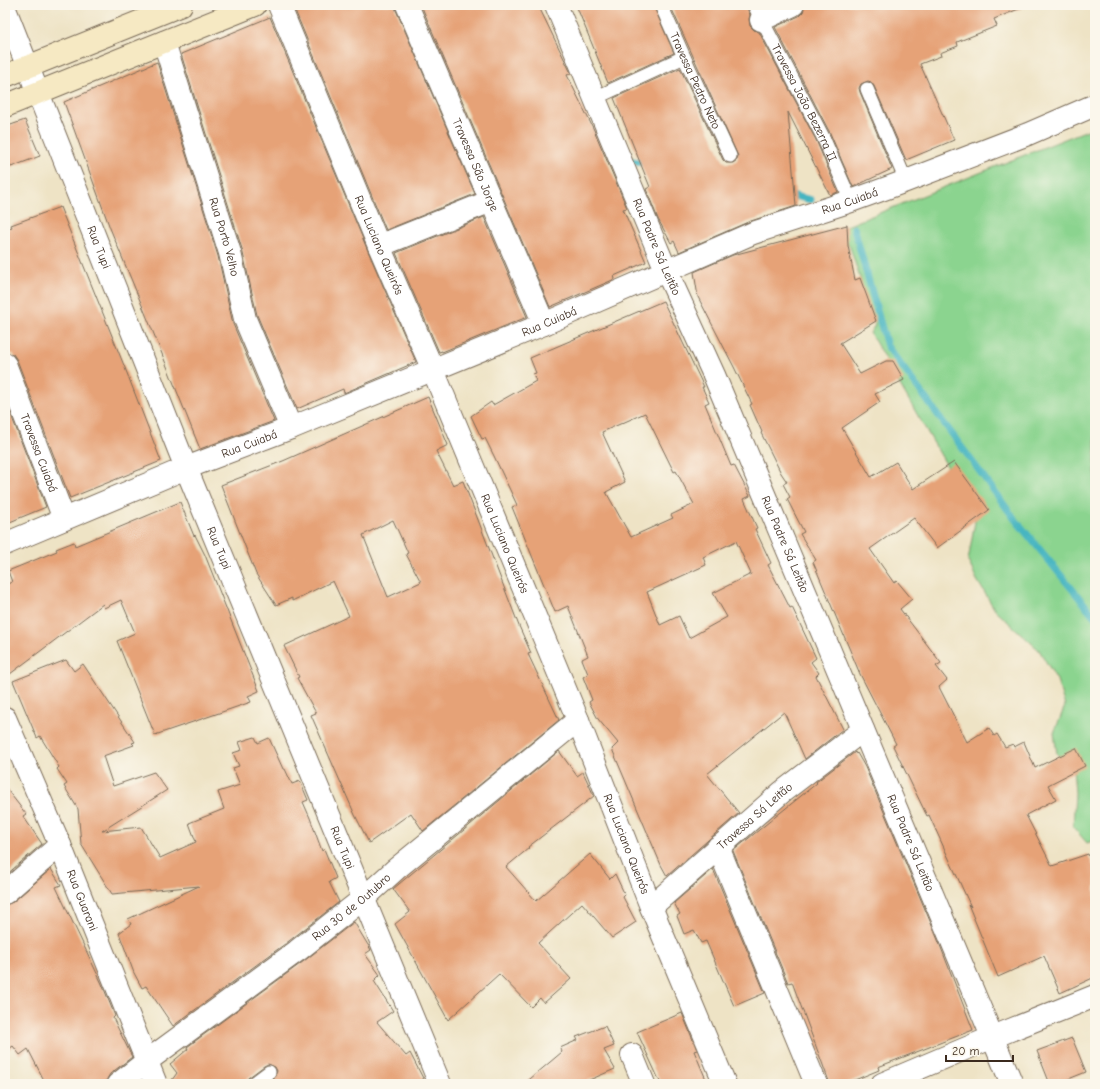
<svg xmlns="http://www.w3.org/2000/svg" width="1100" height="1089" viewBox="0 0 1100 1089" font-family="'Comic Neue',sans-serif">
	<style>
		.green { fill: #8bd48f; stroke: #637f56 }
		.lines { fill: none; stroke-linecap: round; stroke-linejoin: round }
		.stream { stroke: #47b5c1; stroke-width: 7 }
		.building { fill: #e6a277; fill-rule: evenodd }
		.lane-casing { stroke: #7a6b58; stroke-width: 15 }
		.street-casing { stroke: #7a6b58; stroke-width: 24 }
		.secondary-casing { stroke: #7a6b58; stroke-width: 24 }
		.lane { stroke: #fff; stroke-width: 13 }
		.street { stroke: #fff; stroke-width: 22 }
		.secondary { stroke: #f6e9c3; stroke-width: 22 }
		.labels { text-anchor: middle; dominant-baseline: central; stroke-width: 3; stroke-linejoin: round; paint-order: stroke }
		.street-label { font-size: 12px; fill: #3b2a1e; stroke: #fbf7ec }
	</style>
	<rect width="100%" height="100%" fill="#fbf7ec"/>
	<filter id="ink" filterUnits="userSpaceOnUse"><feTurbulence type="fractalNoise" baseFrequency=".025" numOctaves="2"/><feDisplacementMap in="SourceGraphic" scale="8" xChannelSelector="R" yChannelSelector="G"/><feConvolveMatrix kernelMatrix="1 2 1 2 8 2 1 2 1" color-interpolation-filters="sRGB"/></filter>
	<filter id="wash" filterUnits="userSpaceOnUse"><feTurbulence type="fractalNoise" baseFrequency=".012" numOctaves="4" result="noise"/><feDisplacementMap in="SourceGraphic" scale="16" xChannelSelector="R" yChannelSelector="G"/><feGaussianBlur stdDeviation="0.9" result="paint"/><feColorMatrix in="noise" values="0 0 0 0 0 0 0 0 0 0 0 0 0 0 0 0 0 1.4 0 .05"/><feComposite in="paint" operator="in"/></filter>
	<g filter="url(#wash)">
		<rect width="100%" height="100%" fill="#eee3c5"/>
		<polygon class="green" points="1095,127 1095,840 1087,843 1073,827 1075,793 1073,767 1057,754 1054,733 1065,706 1057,680 1039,650 995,610 977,580 968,561 976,516 870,333 875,325 850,247 839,229"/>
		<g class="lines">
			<g class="stream">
				<polyline points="632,161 648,163"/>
				<polyline points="787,194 811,200"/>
				<polyline points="854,228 887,346 1014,518 1095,617"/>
			</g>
		</g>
		<g id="blocks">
			<g class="building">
				<polygon points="302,5 395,5 396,10 475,194 386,230 294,8"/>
				<polygon points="421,5 538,5 569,69 571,73 567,75 594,130 627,208 623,209 646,262 614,276 615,279 550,307"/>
				<polygon points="576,5 653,5 674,53 608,83"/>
				<polygon points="670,5 746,5 750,15 749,19 750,26 754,30 759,32 816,140 838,192 830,195 788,112 796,206 748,222 679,252 674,241 671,243 658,219 646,189 650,187 614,98 680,68 723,160 726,163 733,163 737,160 738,156"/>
				<polygon points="805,5 1026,5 1026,6 994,19 997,26 957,42 958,46 940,53 941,56 920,64 954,140 906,160 874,86 871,82 868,81 861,84 859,88 860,92 892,169 853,187 830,133 775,27 799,16 803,12"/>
				<polygon points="270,17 368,251 416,362 344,393 343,389 297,409 257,315 242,249 181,54"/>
				<polygon points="157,62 218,256 233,324 274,421 200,449 158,344 110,228 64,102"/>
				<polygon points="25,120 40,156 11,167 5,153 5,127"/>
				<polygon points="60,207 125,368 161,461 70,498 17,360 13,354 5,352 5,230 12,227 11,225"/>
				<polygon points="484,217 527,317 442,352 442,351 439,352 396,253"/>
				<polygon points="847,225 848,246 855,280 860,278 876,321 840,343 860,374 886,361 893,361 904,380 875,394 880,402 842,428 871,477 896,462 913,489 954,462 989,510 937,548 914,518 870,549 894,583 897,581 912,599 900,609 941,663 936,666 947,680 939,687 967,742 989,728 994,736 997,734 1005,747 1013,744 1014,747 1024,742 1035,768 1076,748 1085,766 1048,785 1056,799 1026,815 1052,866 1088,854 1095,870 1095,977 1060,993 1044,956 998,977 968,904 971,907 929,815 927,816 897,754 893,746 896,744 860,674 813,562 816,560 800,534 804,532 787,499 790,497 783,484 787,482 781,473 761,433 762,432 750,405 752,404 734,367 698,297 694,272 733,255"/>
				<path d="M 663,301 L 704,387 L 702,387 L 709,402 L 705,404 L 731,466 L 734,465 L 750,496 L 744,499 L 757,528 L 755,529 L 771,563 L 768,565 L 790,608 L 792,607 L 816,658 L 811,662 L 819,673 L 816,676 L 843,729 L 805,759 L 784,712 L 707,774 L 739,813 L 667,876 L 661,865 L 612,749 L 618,743 L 598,719 L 589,702 L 592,700 L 583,677 L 588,674 L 582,659 L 588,656 L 568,606 L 555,612 L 512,507 L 517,505 L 494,456 L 485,438 L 482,439 L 471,416 L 491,402 L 493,405 L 536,381 L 533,374 L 536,373 L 530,358 ZM 645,413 L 674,472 L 676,471 L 694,504 L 671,515 L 673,518 L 631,537 L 606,492 L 625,482 L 602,432 ZM 736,541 L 751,574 L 713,593 L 727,617 L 689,638 L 679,616 L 660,625 L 647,592 L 706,565 L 703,557 Z"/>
				<path d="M 428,397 L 448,445 L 436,451 L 453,485 L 463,481 L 519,626 L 531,653 L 528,654 L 559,720 L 423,831 L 411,813 L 369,843 L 355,815 L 311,715 L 316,713 L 297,678 L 299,677 L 284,646 L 349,616 L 333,581 L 292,601 L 292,598 L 276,605 L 256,574 L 221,485 L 283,461 ZM 393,520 L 408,553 L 406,554 L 421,582 L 388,597 L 363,535 Z"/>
				<polygon points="5,399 46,507 5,524"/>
				<polygon points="180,502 194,536 195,535 205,555 259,691 248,696 251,702 155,735 117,641 135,633 121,600 104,608 103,604 10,674 5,661 5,585 12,582 8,571 57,551 56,549 74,542 75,546"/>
				<polygon points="66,660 74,671 83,664 135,742 132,743 134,745 103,756 113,786 154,772 167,790 102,831 141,827 160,858 196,842 189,823 224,809 218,792 240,785 233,768 239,766 233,753 242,750 239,742 255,737 258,743 269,738 283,769 285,769 292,784 300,781 308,800 303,802 310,818 322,851 324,849 336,878 329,882 339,902 289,941 173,1026 146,986 142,988 134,973 119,933 131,924 128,919 199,886 112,894 81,844 78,809 64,786 67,784 57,769 59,767 40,736 37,738 13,681"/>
				<polygon points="559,751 577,776 583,772 594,796 528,847 529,848 506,867 536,901 590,854 610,879 615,874 625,895 623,897 636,922 612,938 582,903 538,943 571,979 544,1003 540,998 531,1007 499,974 448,1020 395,924 410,912 393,889"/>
				<polygon points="855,752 856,754 857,753 865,767 938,940 973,1030 878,1067 879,1070 845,1084 830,1084 792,982 788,983 733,851 817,783 816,782"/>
				<polygon points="5,787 26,814 23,816 42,844 5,876"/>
				<polygon points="51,869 61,885 56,887 102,984 115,1016 113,1018 132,1057 110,1074 107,1079 106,1084 46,1084 28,1049 20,1055 13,1046 5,1052 5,905 13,902"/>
				<polygon points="713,869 765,993 734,1006 706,941 701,943 694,930 684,934 677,916 680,914 674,903"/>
				<polygon points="354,922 371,950 365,954 380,975 374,981 393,1011 377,1022 406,1056 410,1053 426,1084 266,1084 274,1078 277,1071 275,1067 268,1064 264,1066 248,1078 245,1084 169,1084 177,1073 170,1064 188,1049 187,1047 304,961"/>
				<polygon points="682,1013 697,1050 694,1051 708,1084 661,1084 637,1032"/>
				<polygon points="605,1026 614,1046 604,1050 615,1069 580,1084 524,1084 562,1052 560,1048 578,1040 576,1037"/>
				<polygon points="1072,1038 1086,1072 1056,1084 1050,1084 1037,1051"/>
			</g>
		</g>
	</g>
	<g filter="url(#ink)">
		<use href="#blocks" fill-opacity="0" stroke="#7a6b58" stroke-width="1"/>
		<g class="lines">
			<g class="lane-casing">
				<g id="lane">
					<path id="s1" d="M 661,5 L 684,57 L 730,156"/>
					<path id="s2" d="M 754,5 L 823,137 L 851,201"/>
					<polyline points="867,89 906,181"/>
					<polyline points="595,98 684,57"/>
					<polyline points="253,1084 269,1072"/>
				</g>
			</g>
			<g class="street-casing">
				<g id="street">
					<path id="s3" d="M 279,5 L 379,246 L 433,370 L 578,720 L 651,907 L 725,1084"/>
					<path id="s4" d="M 407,5 L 544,324"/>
					<path id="s5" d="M 556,5 L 666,270 L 714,375 L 1012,1084"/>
					<path id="s6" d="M 5,9 L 186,468 L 440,1084"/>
					<polyline points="761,20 793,5"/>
					<path id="s7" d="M 164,42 L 230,253 L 245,319 L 291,428"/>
					<polyline points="379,246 491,201"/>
					<path id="s8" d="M 5,364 L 64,519"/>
					<path id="s9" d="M 5,544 L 186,468 L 291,428 L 544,324 L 753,233 L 851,201 L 906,181 L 1028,134 L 1095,105"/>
					<path id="s10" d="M 5,718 L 60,845 L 156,1084"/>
					<polyline points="718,847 816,1084"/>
					<polyline points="5,893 60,845"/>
					<path id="s11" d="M 651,907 L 782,792 L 863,730"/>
					<polyline points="632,1055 644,1084"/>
					<path id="s12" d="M 118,1084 L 147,1061 L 297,951 L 364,898 L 396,869 L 578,720"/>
					<polyline points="882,1084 993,1037 1095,996"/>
				</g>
			</g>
			<g class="secondary-casing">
				<g id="secondary">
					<polyline points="5,76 181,5"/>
					<polyline points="5,106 255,5"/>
				</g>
			</g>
			<use href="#lane" class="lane"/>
			<use href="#street" class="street"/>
			<use href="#secondary" class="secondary"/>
		</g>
	</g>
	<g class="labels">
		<g class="street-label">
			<text stroke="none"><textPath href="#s1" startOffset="83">Travessa Pedro Neto</textPath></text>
			<text stroke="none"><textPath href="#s2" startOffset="110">Travessa João Bezerra II</textPath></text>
			<text stroke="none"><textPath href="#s4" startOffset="174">Travessa São Jorge</textPath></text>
			<text stroke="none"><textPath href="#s9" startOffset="912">Rua Cuiabá</textPath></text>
			<text stroke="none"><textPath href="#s7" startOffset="204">Rua Porto Velho</textPath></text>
			<text stroke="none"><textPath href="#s3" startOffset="260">Rua Luciano Queirós</textPath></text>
			<text stroke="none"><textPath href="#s5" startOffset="262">Rua Padre Sá Leitão</textPath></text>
			<text stroke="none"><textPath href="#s6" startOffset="256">Rua Tupi</textPath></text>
			<text stroke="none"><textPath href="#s9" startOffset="588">Rua Cuiabá</textPath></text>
			<text stroke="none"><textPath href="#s9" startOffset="264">Rua Cuiabá</textPath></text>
			<text stroke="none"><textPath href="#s8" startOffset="95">Travessa Cuiabá</textPath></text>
			<text stroke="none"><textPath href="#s3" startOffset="584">Rua Luciano Queirós</textPath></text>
			<text stroke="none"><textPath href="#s5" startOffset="586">Rua Padre Sá Leitão</textPath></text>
			<text stroke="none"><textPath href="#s6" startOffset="580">Rua Tupi</textPath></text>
			<text stroke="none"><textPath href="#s11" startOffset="138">Travessa Sá Leitão</textPath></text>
			<text stroke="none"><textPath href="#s5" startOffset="910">Rua Padre Sá Leitão</textPath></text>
			<text stroke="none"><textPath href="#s3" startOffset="908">Rua Luciano Queirós</textPath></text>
			<text stroke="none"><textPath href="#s6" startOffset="904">Rua Tupi</textPath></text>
			<text stroke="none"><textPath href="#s10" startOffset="198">Rua Guarani</textPath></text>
			<text stroke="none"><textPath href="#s12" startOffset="293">Rua 30 de Outubro</textPath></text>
		</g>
	</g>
	<rect width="1100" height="1089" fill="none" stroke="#fbf7ec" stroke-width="20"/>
	<path d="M946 1055v6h67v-6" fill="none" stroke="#3b2a1e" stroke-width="2"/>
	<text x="952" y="1055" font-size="12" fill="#3b2a1e" stroke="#fbf7ec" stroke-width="3" paint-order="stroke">20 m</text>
</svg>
